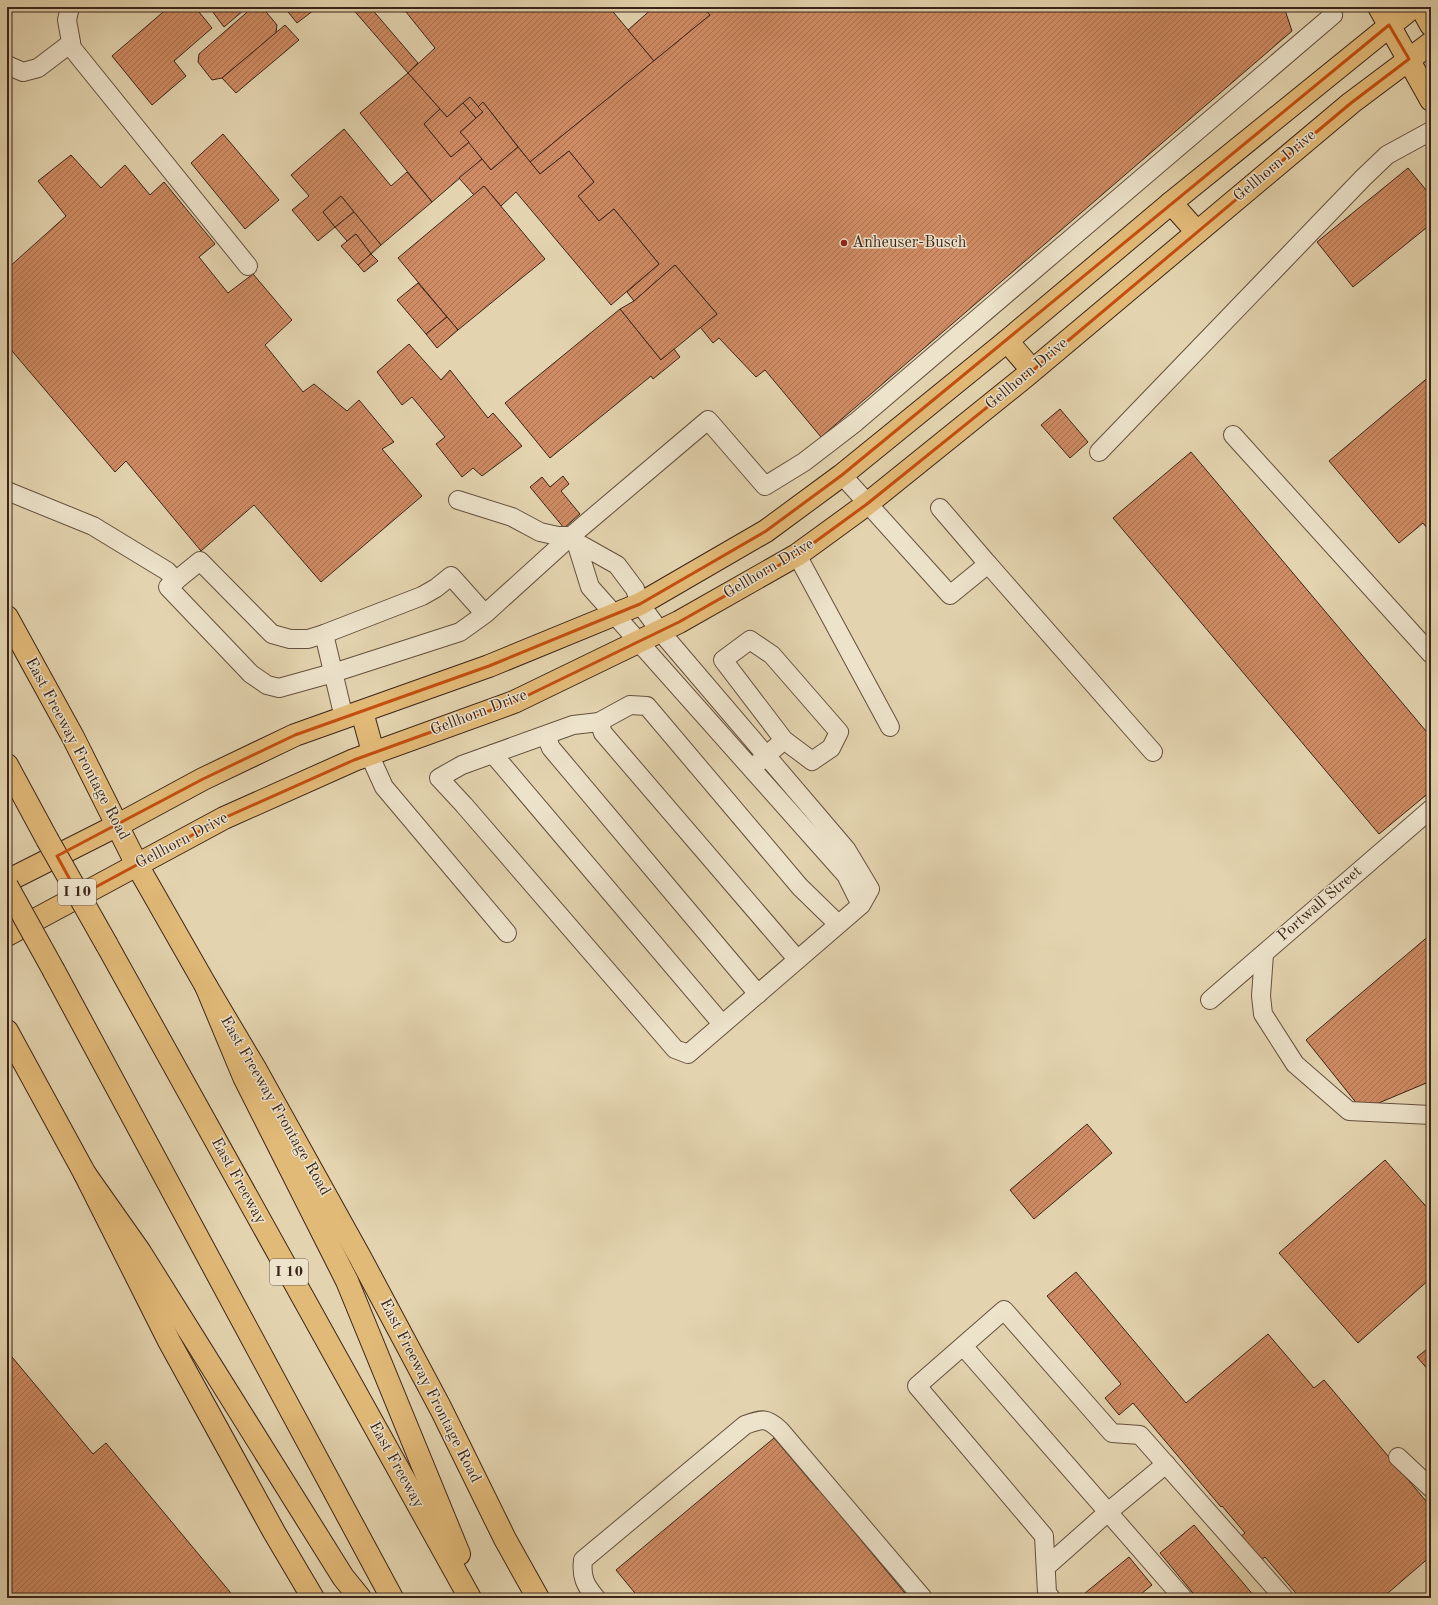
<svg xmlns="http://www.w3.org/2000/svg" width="1438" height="1605" viewBox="0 0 1438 1605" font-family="'Old Standard TT',serif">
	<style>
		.building { fill: url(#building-hatch); stroke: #3b2419 }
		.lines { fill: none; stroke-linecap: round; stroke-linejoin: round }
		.minor-casing { stroke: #65503e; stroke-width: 20 }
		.major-casing { stroke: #3b2419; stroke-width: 24 }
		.highway-casing { stroke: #3b2419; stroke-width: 24 }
		.minor { stroke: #ede3cb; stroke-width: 18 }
		.major { stroke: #e2ba78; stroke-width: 22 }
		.highway { stroke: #e2ba78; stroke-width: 22 }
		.highway-bridge-casing { stroke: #3b2419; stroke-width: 24; stroke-linecap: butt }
		.highway-bridge { stroke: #e2ba78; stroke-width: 22 }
		.marked { fill: none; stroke: #c54e0f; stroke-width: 3; stroke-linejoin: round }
		.poi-dot { fill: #8f2418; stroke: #ede3cb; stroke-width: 1.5 }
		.labels { text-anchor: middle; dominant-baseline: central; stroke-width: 3; stroke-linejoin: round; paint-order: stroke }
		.shield { fill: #ede3cb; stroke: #705d4e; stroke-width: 1 }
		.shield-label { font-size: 15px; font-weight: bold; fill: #3b2419 }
		.street-label { font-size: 16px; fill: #3b2419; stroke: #ede3cb }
		.poi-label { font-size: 16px; fill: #3b2419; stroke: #ede3cb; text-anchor: start }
	</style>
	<defs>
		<pattern id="building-hatch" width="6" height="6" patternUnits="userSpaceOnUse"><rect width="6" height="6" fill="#cf8b63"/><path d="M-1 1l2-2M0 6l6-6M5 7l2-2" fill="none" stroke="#a97151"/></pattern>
	</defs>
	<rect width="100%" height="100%" fill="#e3d4af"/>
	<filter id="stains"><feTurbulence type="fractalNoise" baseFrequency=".005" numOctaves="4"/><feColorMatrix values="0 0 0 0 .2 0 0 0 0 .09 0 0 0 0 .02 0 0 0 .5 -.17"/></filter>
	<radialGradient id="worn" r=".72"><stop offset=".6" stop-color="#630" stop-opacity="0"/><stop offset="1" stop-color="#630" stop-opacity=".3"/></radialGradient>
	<g class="building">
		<polygon points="169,7 195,7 212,28 174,61 186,76 152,105 112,56"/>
		<polygon points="209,7 242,7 244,10 224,27"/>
		<polygon points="253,7 262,7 277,25 276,33 222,78 212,80 198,62 199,54"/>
		<polygon points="284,7 318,7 297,23"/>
		<polygon points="351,7 370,7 418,63 408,73"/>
		<polygon points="402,7 609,7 654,61 530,162 483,102 478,107 470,97 447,117 408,73 435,48"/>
		<polygon points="654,7 703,7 710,15 654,61 628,30"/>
		<polygon points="703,7 1284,7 1292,31 821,437 765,370 756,377 719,338 713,343 700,327 717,314 675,265 634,301 627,292 659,264 614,209 599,221 578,196 594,182 569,151 540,174 530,162 710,15"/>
		<polygon points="285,25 299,40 236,93 222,78"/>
		<polygon points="408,73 440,109 424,124 451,157 469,142 482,159 432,202 360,113"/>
		<polygon points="470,97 483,112 476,118 463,103"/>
		<polygon points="483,102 518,147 491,170 460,132 483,112 478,107"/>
		<polygon points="463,103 476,118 460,132 469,142 451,157 424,124 440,109 447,117"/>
		<polygon points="344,129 391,186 407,172 432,202 381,245 341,196 323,212 335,227 318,241 292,210 309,196 291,175"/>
		<polygon points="223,134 279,200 245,229 191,163"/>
		<polygon points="518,147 540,174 569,151 594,182 578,196 599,221 614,209 659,264 611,305 516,192 501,206 484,186 474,195 459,178 482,159 491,170"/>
		<polygon points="71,155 101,188 125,165 150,195 164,182 215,244 199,257 228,293 253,274 292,320 265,345 303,392 314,384 347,411 359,400 394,442 382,449 422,496 321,582 254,505 201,551 126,461 115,472 7,345 7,269 66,216 38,181"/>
		<polygon points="1408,168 1431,196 1431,224 1353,287 1317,242"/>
		<polygon points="484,186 545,259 458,330 398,258"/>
		<polygon points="341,196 354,212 335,227 323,212"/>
		<polygon points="354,212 381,245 371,254 356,234 347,241 335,227"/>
		<polygon points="356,234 371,254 358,265 341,246"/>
		<polygon points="371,254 378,261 364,272 358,265"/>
		<polygon points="675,265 717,314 661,360 620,309 634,301"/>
		<polygon points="418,283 447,317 426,334 397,300"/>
		<polygon points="620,309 661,360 674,349 680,357 653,379 651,376 550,458 505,403"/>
		<polygon points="447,317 458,330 437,348 426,334"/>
		<polygon points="409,344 441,380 450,370 488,418 493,413 522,446 482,476 473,468 462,477 436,444 445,437 412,397 402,405 377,372"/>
		<polygon points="1431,375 1431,533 1423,523 1399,543 1329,461"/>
		<polygon points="1060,409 1088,442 1070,458 1041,425"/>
		<polygon points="1191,452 1431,737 1431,791 1379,834 1113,518"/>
		<polygon points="563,476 569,484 561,491 580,514 564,528 530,487 542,477 550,487"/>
		<polygon points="1431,934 1431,1081 1362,1110 1306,1040"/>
		<polygon points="1087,1124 1112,1153 1034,1219 1010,1190"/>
		<polygon points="1385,1160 1431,1212 1431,1278 1358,1343 1279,1253"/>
		<polygon points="1076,1272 1186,1403 1268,1334 1314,1388 1324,1380 1431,1507 1431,1556 1382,1598 1300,1598 1265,1557 1260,1561 1240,1537 1245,1533 1222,1506 1221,1507 1133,1403 1119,1415 1105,1398 1121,1384 1047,1296"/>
		<polygon points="1431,1346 1431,1373 1417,1357"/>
		<polygon points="7,1351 93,1454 106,1443 235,1598 7,1598"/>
		<polygon points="774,1438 818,1490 821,1487 834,1502 831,1504 909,1598 639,1598 616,1570"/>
		<polygon points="1194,1525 1255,1597 1254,1598 1197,1598 1160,1553"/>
		<polygon points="1129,1557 1152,1585 1136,1598 1079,1598"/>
	</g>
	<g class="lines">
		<g class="minor-casing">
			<g id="minor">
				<polyline points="70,7 67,20 72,48 248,266"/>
				<polyline points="7,65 23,72 38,68 71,43"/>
				<polyline points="1233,435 1431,654"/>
				<polyline points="1099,452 1363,178 1387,155 1431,131"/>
				<polyline points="842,475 950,595 988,564 1153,752"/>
				<polyline points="7,491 93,526 167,571 176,581"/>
				<polyline points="458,500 512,517 540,532 558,536 571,536 576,541"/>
				<polyline points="940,508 988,564"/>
				<polyline points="797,555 890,727"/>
				<polyline points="485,614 451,576 436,588 422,596 324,634 308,639 290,639 272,634 200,561 168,587 251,674 267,685 279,688 333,673 460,632 485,614 571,536 708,420 765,486 804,462 856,422 1333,15 1330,7"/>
				<polyline points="324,634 344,718"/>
				<polyline points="599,722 603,733 797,959"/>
				<polyline points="546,736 551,748 758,994"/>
				<polyline points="369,754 384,787 507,933"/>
				<polyline points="493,754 722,1024"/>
				<polyline points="758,763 784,740 723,660 750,640 772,655 839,732 831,748 812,761 784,740"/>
				<polyline points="838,924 800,887 647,706 630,705 599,722 573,725 462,765 439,778 464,805 675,1049 688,1054 861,905 846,875 590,587 576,542 617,565 635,589 640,604 660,631 846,849 870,889 861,905"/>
				<polyline points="1264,954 1261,996 1263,1014 1295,1064 1349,1111 1431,1115"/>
				<polyline points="1210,1000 1431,809"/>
				<polyline points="963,1346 1183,1598"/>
				<polyline points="1398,1457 1431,1488"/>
				<polyline points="1046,1567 1108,1512 1166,1464"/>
				<path d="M 596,1598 C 585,1585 581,1577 583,1560 L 745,1425 C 762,1419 766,1417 780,1430 L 923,1598"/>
				<polyline points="1051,1598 1047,1593 1044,1536 917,1386 1004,1310 1112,1433 1140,1435 1284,1598"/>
			</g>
		</g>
		<g class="major-casing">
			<g id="major">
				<polyline points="1379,7 1431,100"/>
				<polyline points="1421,7 1431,25"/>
				<polyline points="1171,203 1197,232"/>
				<polyline points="1007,341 1032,370"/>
				<polyline points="7,617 73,737 137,865 206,986 256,1070 360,1257 441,1409 505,1539 538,1598"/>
				<polyline points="362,712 373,752"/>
				<polyline points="7,881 118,825 203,779 295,735 489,666 640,604 766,531 842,475 1007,341 1171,203 1413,7"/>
				<polyline points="7,935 224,818 354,760 514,702 679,622 797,555 867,504 1026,376 1351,103 1431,43"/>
				<polyline points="7,1031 85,1174 169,1341 274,1532 313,1598"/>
			</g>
		</g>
		<g class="highway-casing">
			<g id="highway">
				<polyline points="7,765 47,839"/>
				<polyline points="107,945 470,1598"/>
				<polyline points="54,971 392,1598"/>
				<polyline points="206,986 244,1077 347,1281 459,1554"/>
				<polyline points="85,1174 140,1252 343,1577 360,1598"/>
			</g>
		</g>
		<use href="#minor" class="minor"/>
		<use href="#major" class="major"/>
		<use href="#highway" class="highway"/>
		<g class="highway-bridge-casing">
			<g id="highway-bridge">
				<polyline points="47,839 107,945"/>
				<polyline points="7,886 54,971"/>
			</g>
		</g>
		<use href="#highway-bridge" class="highway-bridge"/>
	</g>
	<path class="marked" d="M 1389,25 L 1409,59 L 1351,103 L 1026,376 L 867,504 L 797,555 L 679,622 L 514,702 L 354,760 L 224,818 L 79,896 L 57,856 L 203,779 L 295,735 L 489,666 L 640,604 L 766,531 L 842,475 Z"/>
	<circle class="poi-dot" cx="844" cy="243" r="4"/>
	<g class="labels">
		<g class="shield">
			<rect x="58" y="879" width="38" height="26" rx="3"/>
			<rect x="270" y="1259" width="38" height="26" rx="3"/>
		</g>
		<g class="shield-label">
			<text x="77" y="892">I 10</text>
			<text x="289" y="1272">I 10</text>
		</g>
		<g class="street-label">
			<text transform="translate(1275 166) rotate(-40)">Gellhorn Drive</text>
			<text transform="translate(1027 374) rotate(-40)">Gellhorn Drive</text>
			<text transform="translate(769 569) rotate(-31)">Gellhorn Drive</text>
			<text transform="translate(479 713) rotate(-21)">Gellhorn Drive</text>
			<text transform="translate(77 749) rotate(62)">East Freeway Frontage Road</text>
			<text transform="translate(182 841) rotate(-28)">Gellhorn Drive</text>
			<text transform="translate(1320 904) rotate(-41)">Portwall Street</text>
			<text transform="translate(275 1106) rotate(60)">East Freeway Frontage Road</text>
			<text transform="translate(238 1181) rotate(61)">East Freeway</text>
			<text transform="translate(430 1391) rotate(63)">East Freeway Frontage Road</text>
			<text transform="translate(396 1465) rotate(61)">East Freeway</text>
		</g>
		<g class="poi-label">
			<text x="852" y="243">Anheuser-Busch</text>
		</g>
	</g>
	<rect width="1438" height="1605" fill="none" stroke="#e3d4af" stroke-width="24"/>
	<rect x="8" y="8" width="1422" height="1589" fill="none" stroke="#3b2419" stroke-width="2"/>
	<rect x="12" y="12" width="1414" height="1581" fill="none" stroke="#3b2419"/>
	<rect width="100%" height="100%" filter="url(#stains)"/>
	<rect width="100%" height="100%" fill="url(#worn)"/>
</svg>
